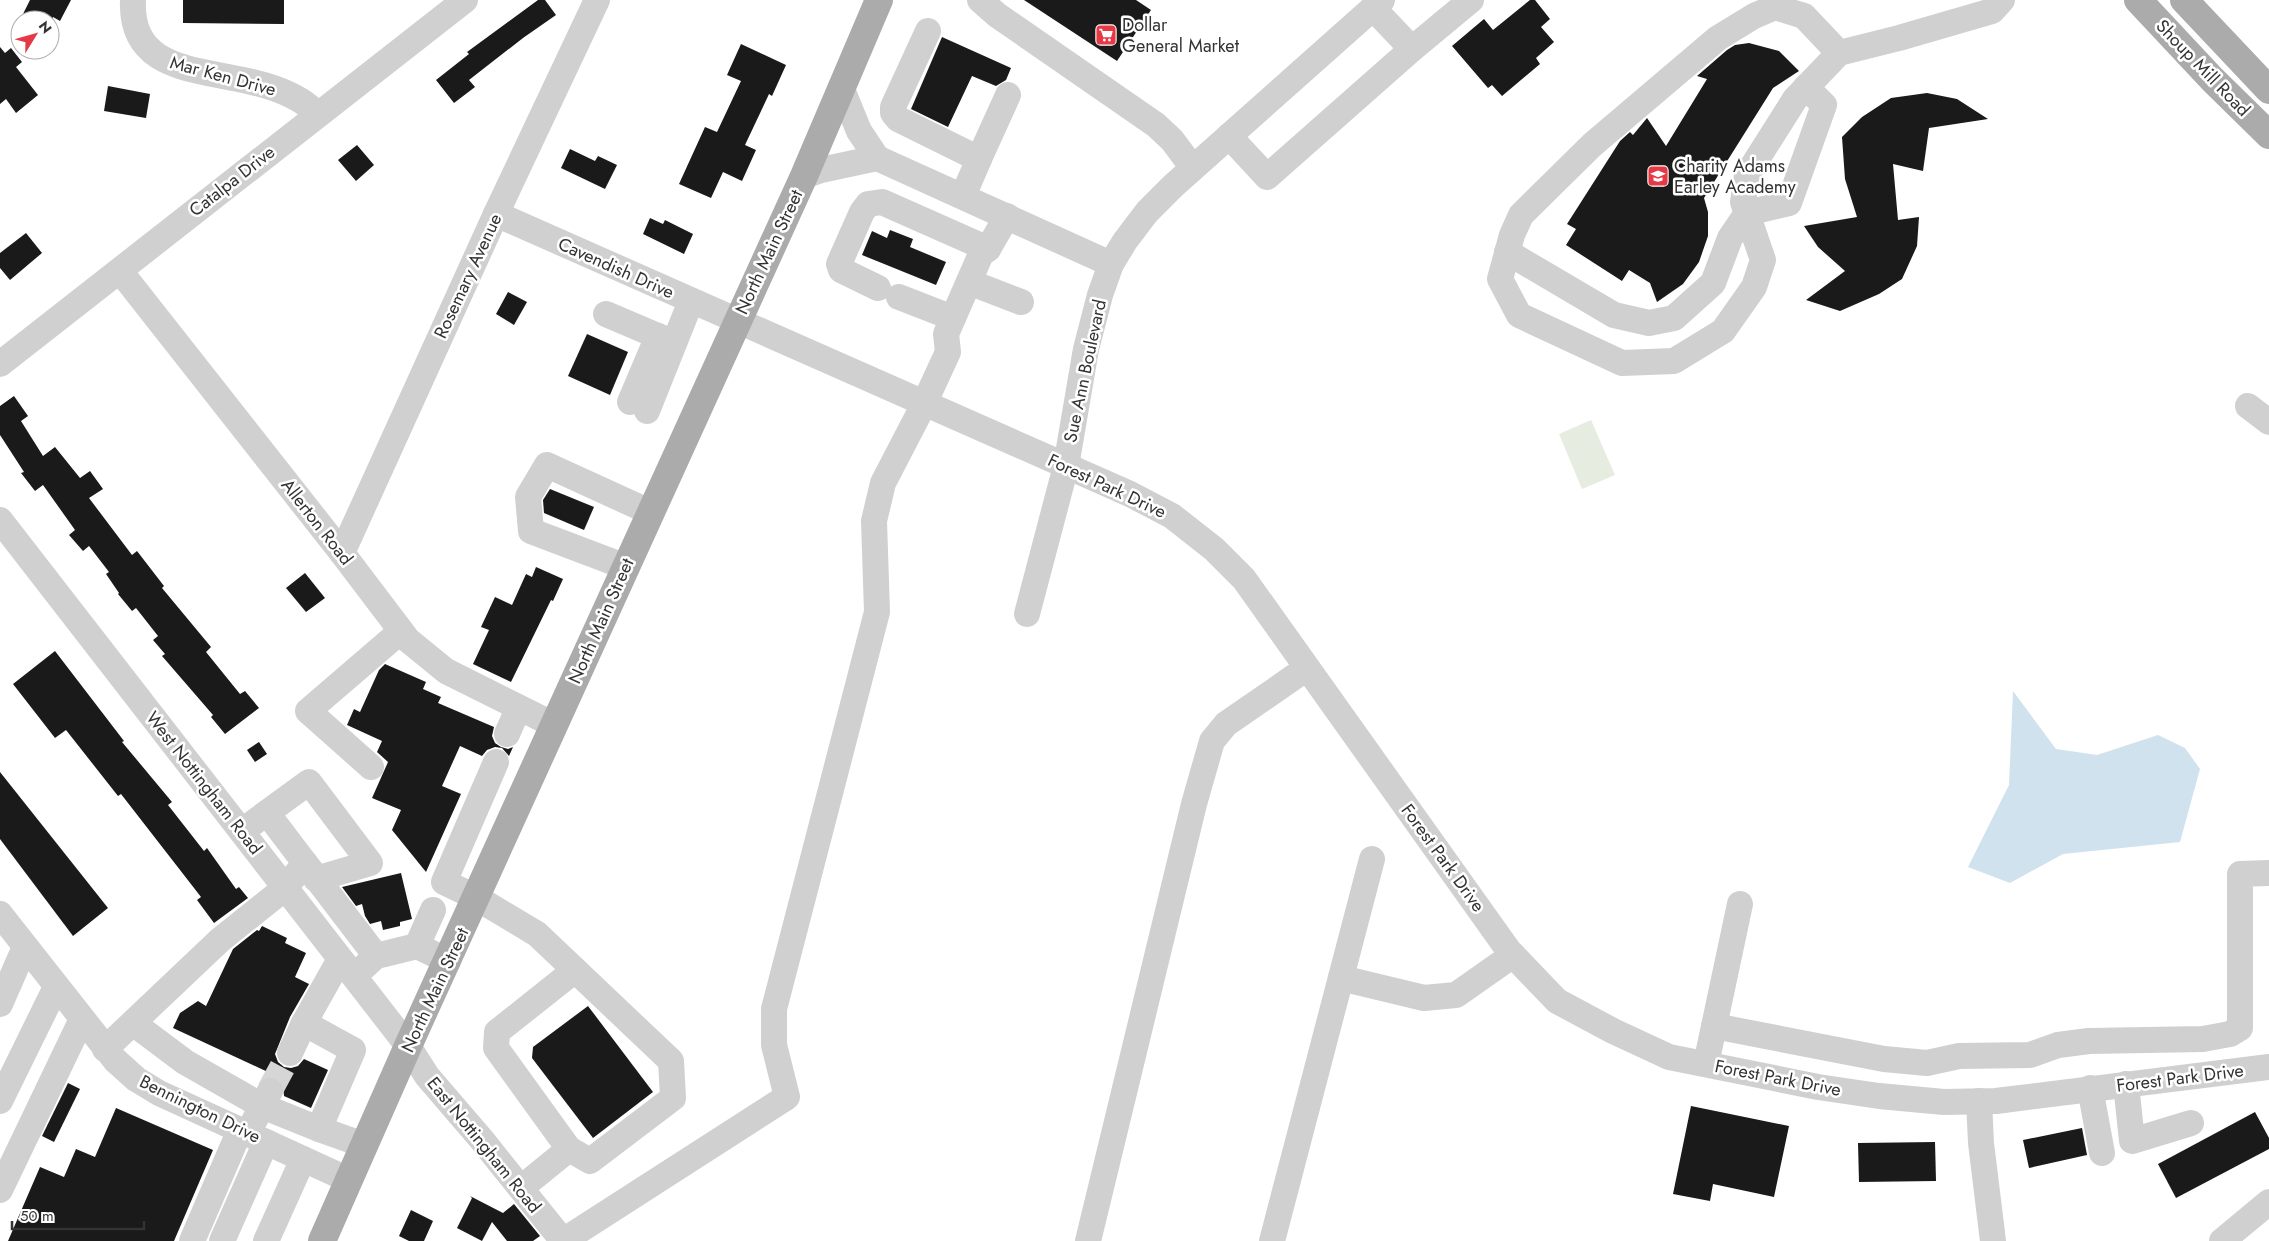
<svg xmlns="http://www.w3.org/2000/svg" width="2269" height="1241" viewBox="0 0 2269 1241" font-family="Jost,sans-serif">
	<style>
		.green { fill: #e6ecdf }
		.water { fill: #cfe2ee }
		.building { fill: #1a1a1a }
		.lines { fill: none; stroke-linecap: round; stroke-linejoin: round }
		.minor-tunnel { stroke: #d6d6d6; stroke-width: 26; stroke-dasharray: 26 13; stroke-linecap: butt }
		.minor { stroke: #d0d0d0; stroke-width: 26 }
		.major { stroke: #ababab; stroke-width: 28 }
		.labels { text-anchor: middle; dominant-baseline: central; stroke-width: 5; stroke-linejoin: round; paint-order: stroke }
		.poi-label { font-size: 18px; fill: #333; stroke: #fff; text-anchor: start }
		.street-label { font-size: 18px; fill: #333; stroke: #fff }
	</style>
	<rect width="100%" height="100%" fill="#fff"/>
	<polygon class="green" points="1591,420 1615,475 1582,489 1559,434"/>
	<polygon class="water" points="2013,691 2056,749 2097,755 2158,735 2185,748 2200,769 2180,842 2063,854 2010,883 1968,867 2009,785"/>
	<g class="building">
		<polygon points="30,0 71,0 60,21 53,17 52,20 20,20"/>
		<polygon points="183,0 284,0 284,24 183,23"/>
		<polygon points="538,0 545,0 556,15 523,38 469,80 475,87 454,103 436,80 469,54 467,52"/>
		<polygon points="1024,0 1136,0 1151,10 1117,61"/>
		<polygon points="1530,0 1535,0 1550,19 1541,27 1554,42 1536,58 1540,64 1502,96 1492,85 1488,88 1452,46 1484,19 1493,30"/>
		<polygon points="942,37 1011,68 1006,80 996,86 972,76 948,127 911,109"/>
		<polygon points="1749,43 1779,51 1799,71 1773,88 1704,198 1708,212 1708,236 1699,262 1683,284 1657,302 1650,283 1629,270 1622,281 1566,245 1576,229 1567,224 1620,141 1630,132 1633,135 1647,118 1666,146 1707,79 1697,76 1727,50 1735,45"/>
		<polygon points="741,44 786,65 772,96 769,94 745,145 756,150 742,181 723,172 711,198 679,184 705,127 717,132 741,81 727,75"/>
		<polygon points="0,47 5,53 11,48 22,62 16,67 38,95 16,113 6,99 0,104"/>
		<polygon points="108,86 150,94 146,118 104,111"/>
		<polygon points="1927,93 1957,99 1988,119 1929,128 1923,171 1893,164 1898,220 1919,217 1917,246 1902,279 1879,294 1840,311 1806,300 1845,271 1818,247 1804,226 1857,217 1845,179 1842,137 1862,117 1891,98"/>
		<polygon points="357,145 374,165 356,181 338,160"/>
		<polygon points="570,149 595,161 598,156 617,165 605,189 561,168"/>
		<polygon points="650,218 663,224 665,220 693,234 684,254 643,234"/>
		<polygon points="890,230 913,239 910,247 946,262 936,285 862,255 872,231 887,238"/>
		<polygon points="26,233 42,253 10,280 0,268 0,253"/>
		<polygon points="508,292 527,302 514,325 496,314"/>
		<polygon points="587,334 628,352 610,395 568,376"/>
		<polygon points="14,396 28,416 21,421 43,456 55,447 80,478 90,471 103,489 89,498 132,555 137,551 164,586 162,588 211,647 206,652 240,694 245,691 259,708 225,734 211,717 213,715 162,656 165,654 153,640 158,636 136,608 132,611 118,594 119,593 106,574 109,572 89,546 83,551 69,535 75,530 43,485 35,491 21,473 24,472 0,435 0,406"/>
		<polygon points="550,489 594,507 584,530 544,513 543,500"/>
		<polygon points="536,567 563,579 553,601 551,600 511,682 473,664 489,630 481,627 495,597 512,605 526,574 532,577"/>
		<polygon points="305,573 325,598 306,612 286,588"/>
		<polygon points="55,651 124,741 122,742 172,802 168,805 204,851 207,848 236,889 239,887 248,898 214,923 197,900 201,897 121,794 118,796 66,730 55,738 13,684"/>
		<polygon points="385,664 426,682 423,689 441,697 438,703 494,727 492,736 495,743 501,747 508,749 513,747 509,756 502,748 495,747 487,750 482,756 460,746 442,786 461,794 426,872 392,830 401,810 372,798 388,762 377,752 382,741 347,725 354,709 360,712 379,670"/>
		<polygon points="259,742 267,754 255,762 247,750"/>
		<polygon points="0,772 108,908 73,936 0,839"/>
		<polygon points="401,873 412,919 400,922 400,926 383,930 381,921 370,924 365,916 362,904 356,906 342,887"/>
		<polygon points="262,926 287,938 285,943 306,953 295,977 309,984 290,1017 275,1054 278,1062 284,1067 291,1068 298,1066 304,1059 328,1070 311,1108 284,1096 283,1084 277,1078 268,1076 270,1073 173,1028 180,1013 198,1001 206,1006 233,949 257,930 259,931"/>
		<polygon points="588,1006 653,1092 593,1138 532,1058 533,1047"/>
		<polygon points="68,1083 80,1089 54,1142 42,1136"/>
		<polygon points="1691,1106 1789,1126 1774,1197 1713,1184 1710,1201 1673,1194"/>
		<polygon points="116,1108 213,1150 174,1241 8,1241 40,1167 64,1177 76,1149 95,1157"/>
		<polygon points="2255,1112 2269,1138 2269,1149 2176,1198 2158,1164"/>
		<polygon points="2082,1128 2087,1155 2029,1168 2023,1140"/>
		<polygon points="1935,1142 1936,1181 1859,1182 1858,1143"/>
		<polygon points="470,1196 503,1213 514,1204 540,1236 533,1241 507,1241 492,1222 482,1241 457,1228 472,1198"/>
		<polygon points="411,1210 433,1221 424,1241 409,1241 399,1236"/>
	</g>
	<g class="lines">
		<polyline class="minor-tunnel" points="270,1090 290,1053"/>
		<g class="minor">
			<path d="M 133,0 C 130,65 186,68 233,78 C 261,83 297,92 317,114"/>
			<polyline points="980,0 997,15 1156,125 1172,140 1193,168"/>
			<polyline points="1373,8 1412,49 1471,0"/>
			<polyline points="928,31 893,107 893,113 898,119 979,159 963,196"/>
			<polyline points="1839,53 1804,16 1775,7 1754,16 1718,38 1592,145 1521,215 1512,235 1500,279 1519,315 1622,363 1674,361 1723,331 1754,287 1763,260 1743,202 1747,175 1795,99 1839,53 1899,38 1992,11 2002,0"/>
			<polyline points="1229,136 1267,177 1412,49"/>
			<polyline points="877,158 1111,264"/>
			<polyline points="979,159 1008,95"/>
			<polyline points="804,176 821,170 877,158 859,131 841,87"/>
			<polyline points="496,214 1130,494 1172,516 1214,549 1244,579 1509,951 1557,1001 1613,1031 1669,1057 1818,1087 1879,1096 1944,1102 1996,1101 2269,1067"/>
			<polyline points="1507,252 1614,315 1649,323 1674,318 1713,283 1730,238 1747,213 1789,203 1824,105 1806,87"/>
			<polyline points="120,271 342,553 408,640 446,671 554,725"/>
			<polyline points="969,282 1021,302"/>
			<polyline points="878,288 841,270 839,264 862,212 868,204 882,202 988,249"/>
			<polyline points="899,297 953,318"/>
			<polyline points="606,314 674,343"/>
			<polyline points="0,364 465,0"/>
			<polyline points="630,402 658,336"/>
			<polyline points="2248,406 2269,422"/>
			<polyline points="647,411 691,301"/>
			<polyline points="0,520 408,1046 427,1076 482,1140 563,1241"/>
			<polyline points="342,553 496,214 597,0"/>
			<polyline points="626,567 531,531 528,497 547,465 650,512"/>
			<polyline points="1027,614 1066,466 1086,349 1100,295 1111,264 1125,241 1147,212 1173,186 1382,0"/>
			<polyline points="507,734 518,709"/>
			<polyline points="496,762 444,882 477,898 537,934 671,1061 673,1098 590,1161 569,1149 521,1188"/>
			<polyline points="371,767 308,711 401,631"/>
			<polyline points="267,813 305,863"/>
			<polyline points="242,831 309,782 370,863 316,879"/>
			<polyline points="0,914 115,1060 136,1079 159,1093 349,1180"/>
			<polyline points="417,946 433,910"/>
			<polyline points="364,967 376,956 417,946 448,961"/>
			<polyline points="1341,978 1424,998 1456,995 1513,955"/>
			<polyline points="0,1004 25,947"/>
			<polyline points="133,1023 185,1062 262,1106 270,1091"/>
			<polyline points="1714,1026 1884,1059 1927,1063 1959,1056 2030,1055 2058,1045 2089,1041 2203,1039 2230,1034 2240,1028 2240,874 2269,873"/>
			<polyline points="105,1049 220,940 285,888 305,863 376,956"/>
			<polyline points="290,1053 304,1023"/>
			<polyline points="1706,1064 1740,904"/>
			<polyline points="2126,1084 2132,1141 2191,1123"/>
			<polyline points="2090,1088 2102,1153"/>
			<polyline points="0,1101 56,987"/>
			<polyline points="1979,1101 1981,1143 1993,1241"/>
			<polyline points="319,1129 364,1145"/>
			<polyline points="248,1133 262,1106 319,1129 353,1050 304,1023 340,959"/>
			<polyline points="569,1149 496,1048 497,1032 575,970"/>
			<polyline points="0,1190 82,1019"/>
			<polyline points="192,1241 240,1130"/>
			<polyline points="222,1241 266,1142"/>
			<polyline points="266,1241 303,1159"/>
			<polyline points="563,1241 787,1097 774,1045 774,1009 877,612 874,521 883,483 924,404 948,352 946,334 981,254 988,249 1007,216"/>
			<polyline points="1088,1241 1194,804 1212,741 1226,724 1307,668"/>
			<polyline points="1272,1241 1372,859"/>
			<polyline points="2222,1241 2269,1202"/>
		</g>
		<g class="major">
			<polyline points="2138,0 2212,79 2269,135"/>
			<polyline points="2184,0 2269,90"/>
			<polyline points="322,1241 408,1046 804,176 879,0"/>
		</g>
	</g>
	<defs>
		<g id="supermarket-square" transform="scale(1.125)"><rect x="-9" y="-9" width="18" height="18" rx="4" fill="#e63946" stroke="#fff"/><path d="M-6-5.5h2.5l.6 2H6L4.5 2H-2.5L-4.4-4H-6ZM-1.5 3.2a1.3 1.3 0 1 0 .1 0ZM3 3.2a1.3 1.3 0 1 0 .1 0Z" fill="#fff"/></g>
		<g id="school-square" transform="scale(1.125)"><rect x="-9" y="-9" width="18" height="18" rx="4" fill="#e63946" stroke="#fff"/><path d="M0-5L7-2L0 1L-7-2ZM-4 1L0 2.5L4 1V4Q0 6-4 4Z" fill="#fff"/></g>
	</defs>
	<g fill-rule="evenodd">
		<use href="#supermarket-square" x="1106" y="35"/>
		<use href="#school-square" x="1658" y="176"/>
	</g>
	<g class="labels">
		<g class="poi-label">
			<text x="1122" y="25">Dollar<tspan x="1122" dy="21">General Market</tspan></text>
			<text x="1674" y="166">Charity Adams<tspan x="1674" dy="21">Earley Academy</tspan></text>
		</g>
		<g class="street-label">
			<text transform="translate(2203 68) rotate(46)">Shoup Mill Road</text>
			<text transform="translate(223 76) rotate(15)">Mar Ken Drive</text>
			<text transform="translate(232 181) rotate(-38)">Catalpa Drive</text>
			<text transform="translate(769 252) rotate(-65)">North Main Street</text>
			<text transform="translate(616 268) rotate(24)">Cavendish Drive</text>
			<text transform="translate(468 276) rotate(-65)">Rosemary Avenue</text>
			<text transform="translate(1085 371) rotate(-78)">Sue Ann Boulevard</text>
			<text transform="translate(1107 486) rotate(25)">Forest Park Drive</text>
			<text transform="translate(317 522) rotate(52)">Allerton Road</text>
			<text transform="translate(601 621) rotate(-66)">North Main Street</text>
			<text transform="translate(204 783) rotate(52)">West Nottingham Road</text>
			<text transform="translate(1443 858) rotate(54)">Forest Park Drive</text>
			<text transform="translate(435 990) rotate(-65)">North Main Street</text>
			<text transform="translate(1778 1078) rotate(11)">Forest Park Drive</text>
			<text transform="translate(2180 1078) rotate(-7)">Forest Park Drive</text>
			<text transform="translate(200 1109) rotate(26)">Bennington Drive</text>
			<text transform="translate(484 1145) rotate(51)">East Nottingham Road</text>
		</g>
	</g>
	<g transform="translate(35 35) rotate(53)"><circle r="24" fill="#ffffff" stroke="#adadad"/>
	<path d="M0-4L9 19L0 12L-9 19Z" fill="#e63946"/>
	<text y="-8" font-size="14" font-weight="bold" text-anchor="middle" fill="#333333">N</text>
	</g>
	<path d="M12 1221v8h132v-8" fill="none" stroke="#333333" stroke-width="2.5"/>
	<text x="20" y="1221" font-size="15" fill="#333333" stroke="#ffffff" stroke-width="4" paint-order="stroke">50 m</text>
</svg>
